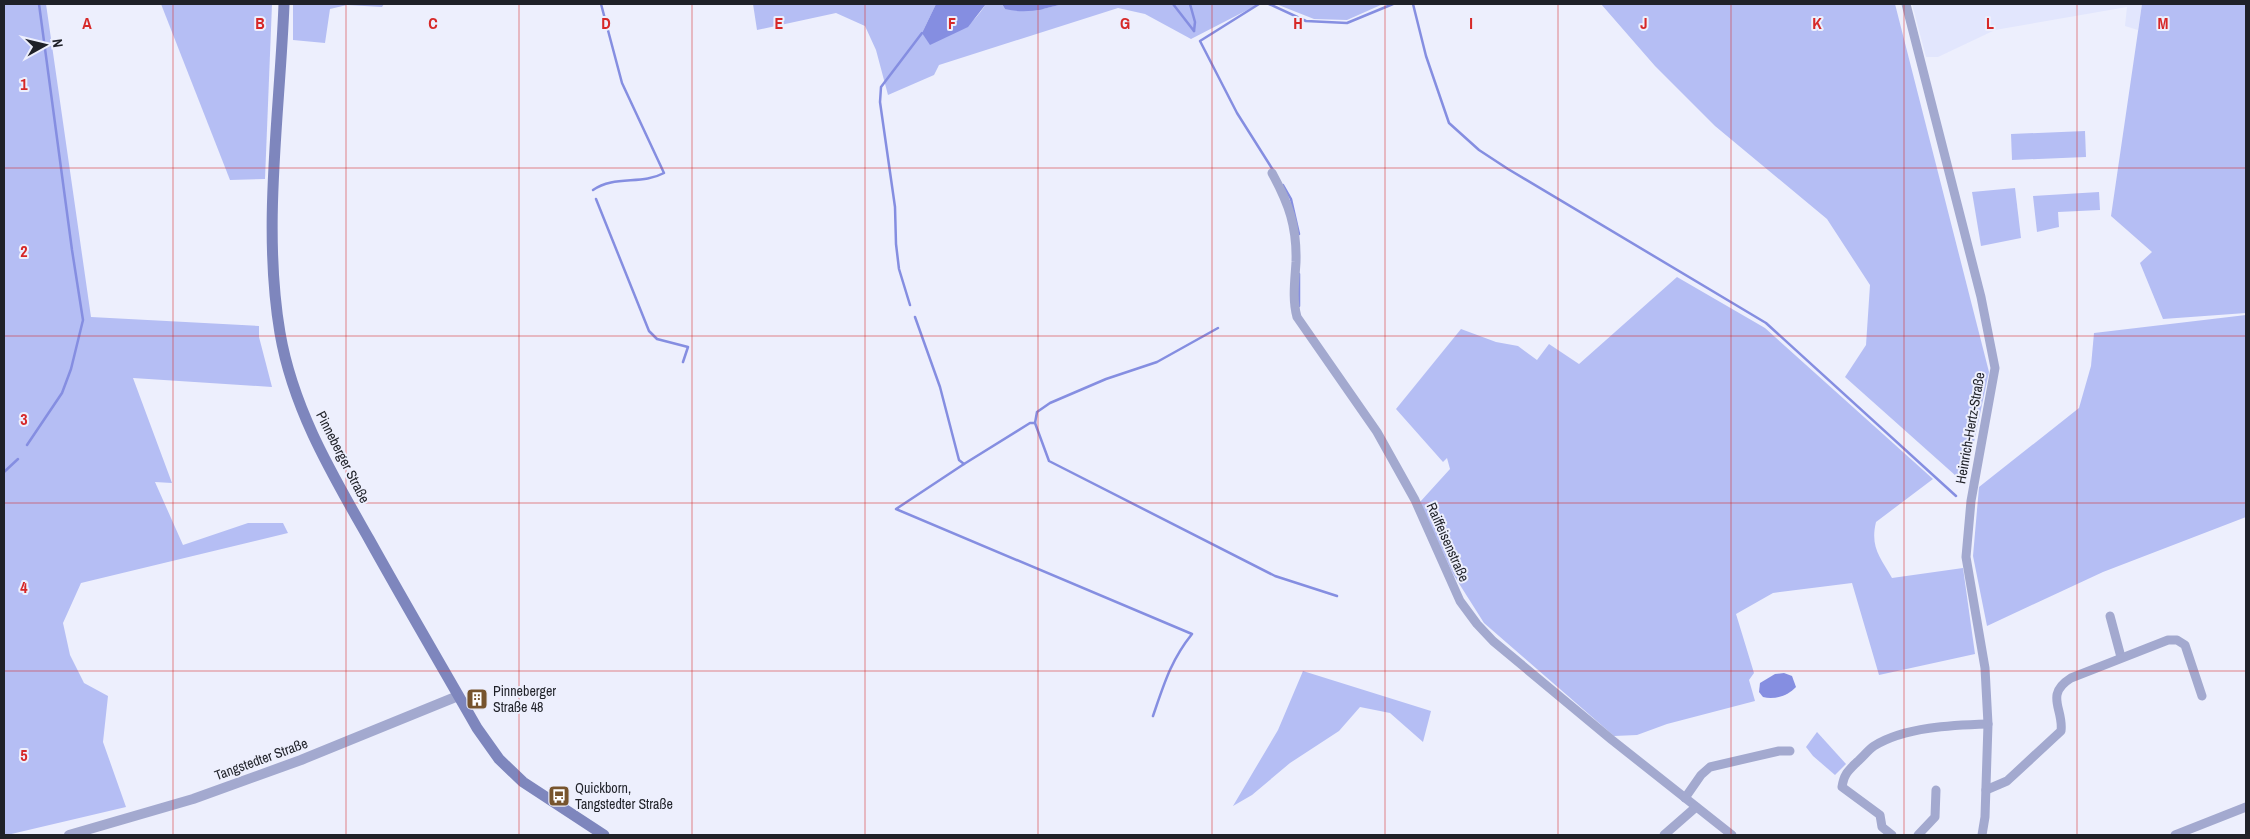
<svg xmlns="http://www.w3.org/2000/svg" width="2250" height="839" viewBox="0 0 2250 839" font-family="'Archivo Narrow',sans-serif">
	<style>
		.built { fill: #e2e6fd }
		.green { fill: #b5bef4 }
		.water { fill: #858ee1 }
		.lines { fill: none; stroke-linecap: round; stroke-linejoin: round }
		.stream { stroke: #858ee1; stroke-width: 2.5 }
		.minor { stroke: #a3a9cf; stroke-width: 9 }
		.tertiary { stroke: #a3a9cf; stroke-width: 10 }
		.secondary { stroke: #7e86bd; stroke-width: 11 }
		.grid { fill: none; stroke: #d62828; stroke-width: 1; stroke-opacity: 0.55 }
		.labels { text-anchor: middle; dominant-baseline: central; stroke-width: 4; stroke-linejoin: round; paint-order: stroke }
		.street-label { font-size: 14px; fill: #1f2128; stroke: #edeffd }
		.poi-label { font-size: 14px; fill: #1f2128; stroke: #edeffd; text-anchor: start }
		.grid-label { font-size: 16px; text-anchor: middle; font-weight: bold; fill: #d62828; stroke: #edeffd; stroke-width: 4; stroke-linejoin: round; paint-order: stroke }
	</style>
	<rect width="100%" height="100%" fill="#edeffd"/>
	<polygon class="built" points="1912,4 2142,4 2138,30 2125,26 2127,7 1995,30 1938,57 1926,57"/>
	<g class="green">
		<polygon points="4,4 46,4 91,317 259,326 259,337 272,387 133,378 172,483 155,482 183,545 248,523 283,523 288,533 81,583 63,623 70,655 84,683 108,696 103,742 126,807 7,835 4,835"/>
		<polygon points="161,4 272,4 265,179 230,180"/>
		<polygon points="293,4 384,4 382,7 347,5 330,9 325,43 293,40"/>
		<path d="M 753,4 L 936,4 L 922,33 C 955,34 967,33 986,4 L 1002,4 L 1005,9 L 1043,9 L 1062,4 L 1259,4 L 1191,39 L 1145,14 L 1118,8 L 939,65 L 934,75 L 888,95 L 876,50 L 865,26 L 836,13 L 757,30 Z"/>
		<polygon points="1276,4 1383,4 1347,20 1314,19"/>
		<polygon points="1601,4 1895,4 1989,372 1965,484 1845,377 1866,345 1870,285 1827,219 1715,126 1655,66"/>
		<polygon points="2142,4 2246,4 2246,313 2163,319 2140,263 2152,252 2111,216"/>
		<polygon points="2085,131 2086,157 2012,160 2011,134"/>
		<polygon points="2015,188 2021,238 1981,246 1972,192"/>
		<polygon points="2099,192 2100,210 2058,212 2059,227 2037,232 2033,196"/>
		<path d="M 1677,277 L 1765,328 L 1933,479 L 1876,522 C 1870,547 1880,557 1892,578 L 1963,568 L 1975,654 L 1879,675 L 1852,583 L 1773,593 L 1736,614 L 1754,673 L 1749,680 L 1755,701 L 1667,724 L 1637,735 L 1614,736 L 1484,623 L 1453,574 L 1420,502 L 1450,469 L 1447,458 L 1443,462 L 1396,409 L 1461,329 L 1496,342 L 1518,346 L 1537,360 L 1549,344 L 1579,364 Z"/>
		<polygon points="2246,315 2246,517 2103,572 1987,626 1973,556 1979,487 2079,408 2091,366 2094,333"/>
		<polygon points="1303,671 1431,711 1423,742 1390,713 1360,707 1339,731 1290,763 1252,795 1233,806 1278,730"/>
		<polygon points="1817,732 1846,764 1835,775 1813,756 1806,747"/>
	</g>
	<g class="water">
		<polygon points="936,4 986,4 968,27 930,45 922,33"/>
		<path d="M 1002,4 L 1062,4 C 1042,10 1025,14 1005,9 Z"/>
		<path d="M 1784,673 L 1792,676 L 1796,687 C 1788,696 1774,700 1763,697 L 1759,692 L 1760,683 L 1775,674 Z"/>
	</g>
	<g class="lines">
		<g class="stream">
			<polyline points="1173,4 1194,31"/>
			<polyline points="1190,4 1195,22 1194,31"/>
			<polyline points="1259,4 1200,41 1237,113 1273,170"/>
			<polyline points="1269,4 1306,21 1347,23 1393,4"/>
			<polyline points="1413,4 1426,56 1449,123 1479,150 1508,169 1766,323 1956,496"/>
			<polyline points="1283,185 1291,199 1299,234"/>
			<path d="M 593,190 C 614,175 642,185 664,173 L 622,83 L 601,4"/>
			<polyline points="596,199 649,331 657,339 688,347 683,362"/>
			<polyline points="910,305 899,269 896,244 895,207 880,102 881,87 922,33"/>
			<polyline points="1299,306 1299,274"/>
			<path d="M 915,317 L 940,387 L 959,460 L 964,464 L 896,509 L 1192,634 C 1171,660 1164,684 1153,716"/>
			<polyline points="1035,423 1037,412 1050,403 1106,379 1157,362 1218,328"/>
			<polyline points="27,445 62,393 71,369 83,320 72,250 39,4"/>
			<polyline points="964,464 1030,423 1035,423 1049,461 1275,576 1337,596"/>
			<polyline points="4,472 18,459"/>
		</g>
		<g class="minor">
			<polyline points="1906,4 1981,297 1995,368 1971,501 1966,557 1985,668 1988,724 1985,817 1982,835"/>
			<path d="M 1272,173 C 1289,204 1297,227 1296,262 C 1295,280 1292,299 1297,317 L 1377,432 L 1415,500 L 1460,601 L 1477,624 L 1493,641 L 1612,740 L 1732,835"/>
			<polyline points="2110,616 2121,657"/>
			<path d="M 1986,790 L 2007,781 L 2061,731 C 2064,709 2044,695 2071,678 L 2168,640 L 2177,640 L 2185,645 L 2202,696"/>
			<polyline points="1685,798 1701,775 1710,767 1779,751 1790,751"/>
			<polyline points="1664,835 1696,807"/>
			<path d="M 1892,835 L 1882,827 L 1880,815 L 1842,787 C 1844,774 1848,771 1857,762 C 1863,757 1868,750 1874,746 C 1904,727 1953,725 1988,724"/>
			<polyline points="1918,835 1935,817 1936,790"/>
			<polyline points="2175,835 2246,807"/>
		</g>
		<polyline class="tertiary" points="69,835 193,799 301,760 458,696"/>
		<path class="secondary" d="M 284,4 C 280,111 262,227 280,333 C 293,409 332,474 369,539 C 404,602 441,665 477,728 L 499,759 L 523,782 L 604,835"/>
	</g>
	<path class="grid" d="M 173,4 L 173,835M 346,4 L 346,835M 519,4 L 519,835M 692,4 L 692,835M 865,4 L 865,835M 1038,4 L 1038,835M 1212,4 L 1212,835M 1385,4 L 1385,835M 1558,4 L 1558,835M 1731,4 L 1731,835M 1904,4 L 1904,835M 2077,4 L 2077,835M 4,168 L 2246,168M 4,336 L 2246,336M 4,503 L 2246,503M 4,671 L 2246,671"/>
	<defs>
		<g id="building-square" transform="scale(1.125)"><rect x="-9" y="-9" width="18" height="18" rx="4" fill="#77542d" stroke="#edeffd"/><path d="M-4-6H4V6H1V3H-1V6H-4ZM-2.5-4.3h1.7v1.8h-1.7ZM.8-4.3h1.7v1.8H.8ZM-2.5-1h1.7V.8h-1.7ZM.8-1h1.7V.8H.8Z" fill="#fff"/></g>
		<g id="bus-square" transform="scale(1.125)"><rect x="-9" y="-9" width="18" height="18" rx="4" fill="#77542d" stroke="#edeffd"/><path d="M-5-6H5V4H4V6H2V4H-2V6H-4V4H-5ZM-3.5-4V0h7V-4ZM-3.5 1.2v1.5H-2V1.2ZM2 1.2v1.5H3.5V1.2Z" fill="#fff"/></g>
	</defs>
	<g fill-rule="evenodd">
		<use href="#building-square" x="477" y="699"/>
		<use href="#bus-square" x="559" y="796"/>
	</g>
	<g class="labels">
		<g class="street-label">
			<text transform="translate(1970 428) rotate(-80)">Heinrich-Hertz-Straße</text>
			<text transform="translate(343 457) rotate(63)">Pinneberger Straße</text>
			<text transform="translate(1448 542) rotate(66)">Raiffeisenstraße</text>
			<text transform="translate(261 759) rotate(-20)">Tangstedter Straße</text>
		</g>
		<g class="poi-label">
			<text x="493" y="691">Pinneberger<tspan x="493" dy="16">Straße 48</tspan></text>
			<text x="575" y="788">Quickborn,<tspan x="575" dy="16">Tangstedter Straße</tspan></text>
		</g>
	</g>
	<g class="grid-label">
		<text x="87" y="29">A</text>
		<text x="260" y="29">B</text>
		<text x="433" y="29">C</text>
		<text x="606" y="29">D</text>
		<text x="779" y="29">E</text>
		<text x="952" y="29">F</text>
		<text x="1125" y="29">G</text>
		<text x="1298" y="29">H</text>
		<text x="1471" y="29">I</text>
		<text x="1644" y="29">J</text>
		<text x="1817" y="29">K</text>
		<text x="1990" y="29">L</text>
		<text x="2163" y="29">M</text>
		<text x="24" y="90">1</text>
		<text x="24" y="257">2</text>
		<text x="24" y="425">3</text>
		<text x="24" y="593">4</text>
		<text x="24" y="761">5</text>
	</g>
	<rect width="2250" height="839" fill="none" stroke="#1f2128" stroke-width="10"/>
	<g transform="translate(45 45) rotate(82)" stroke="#edeffd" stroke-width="4" paint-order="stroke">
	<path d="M0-4L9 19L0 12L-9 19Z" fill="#1f2128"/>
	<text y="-8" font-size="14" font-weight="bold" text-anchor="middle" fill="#1f2128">N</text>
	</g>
</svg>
